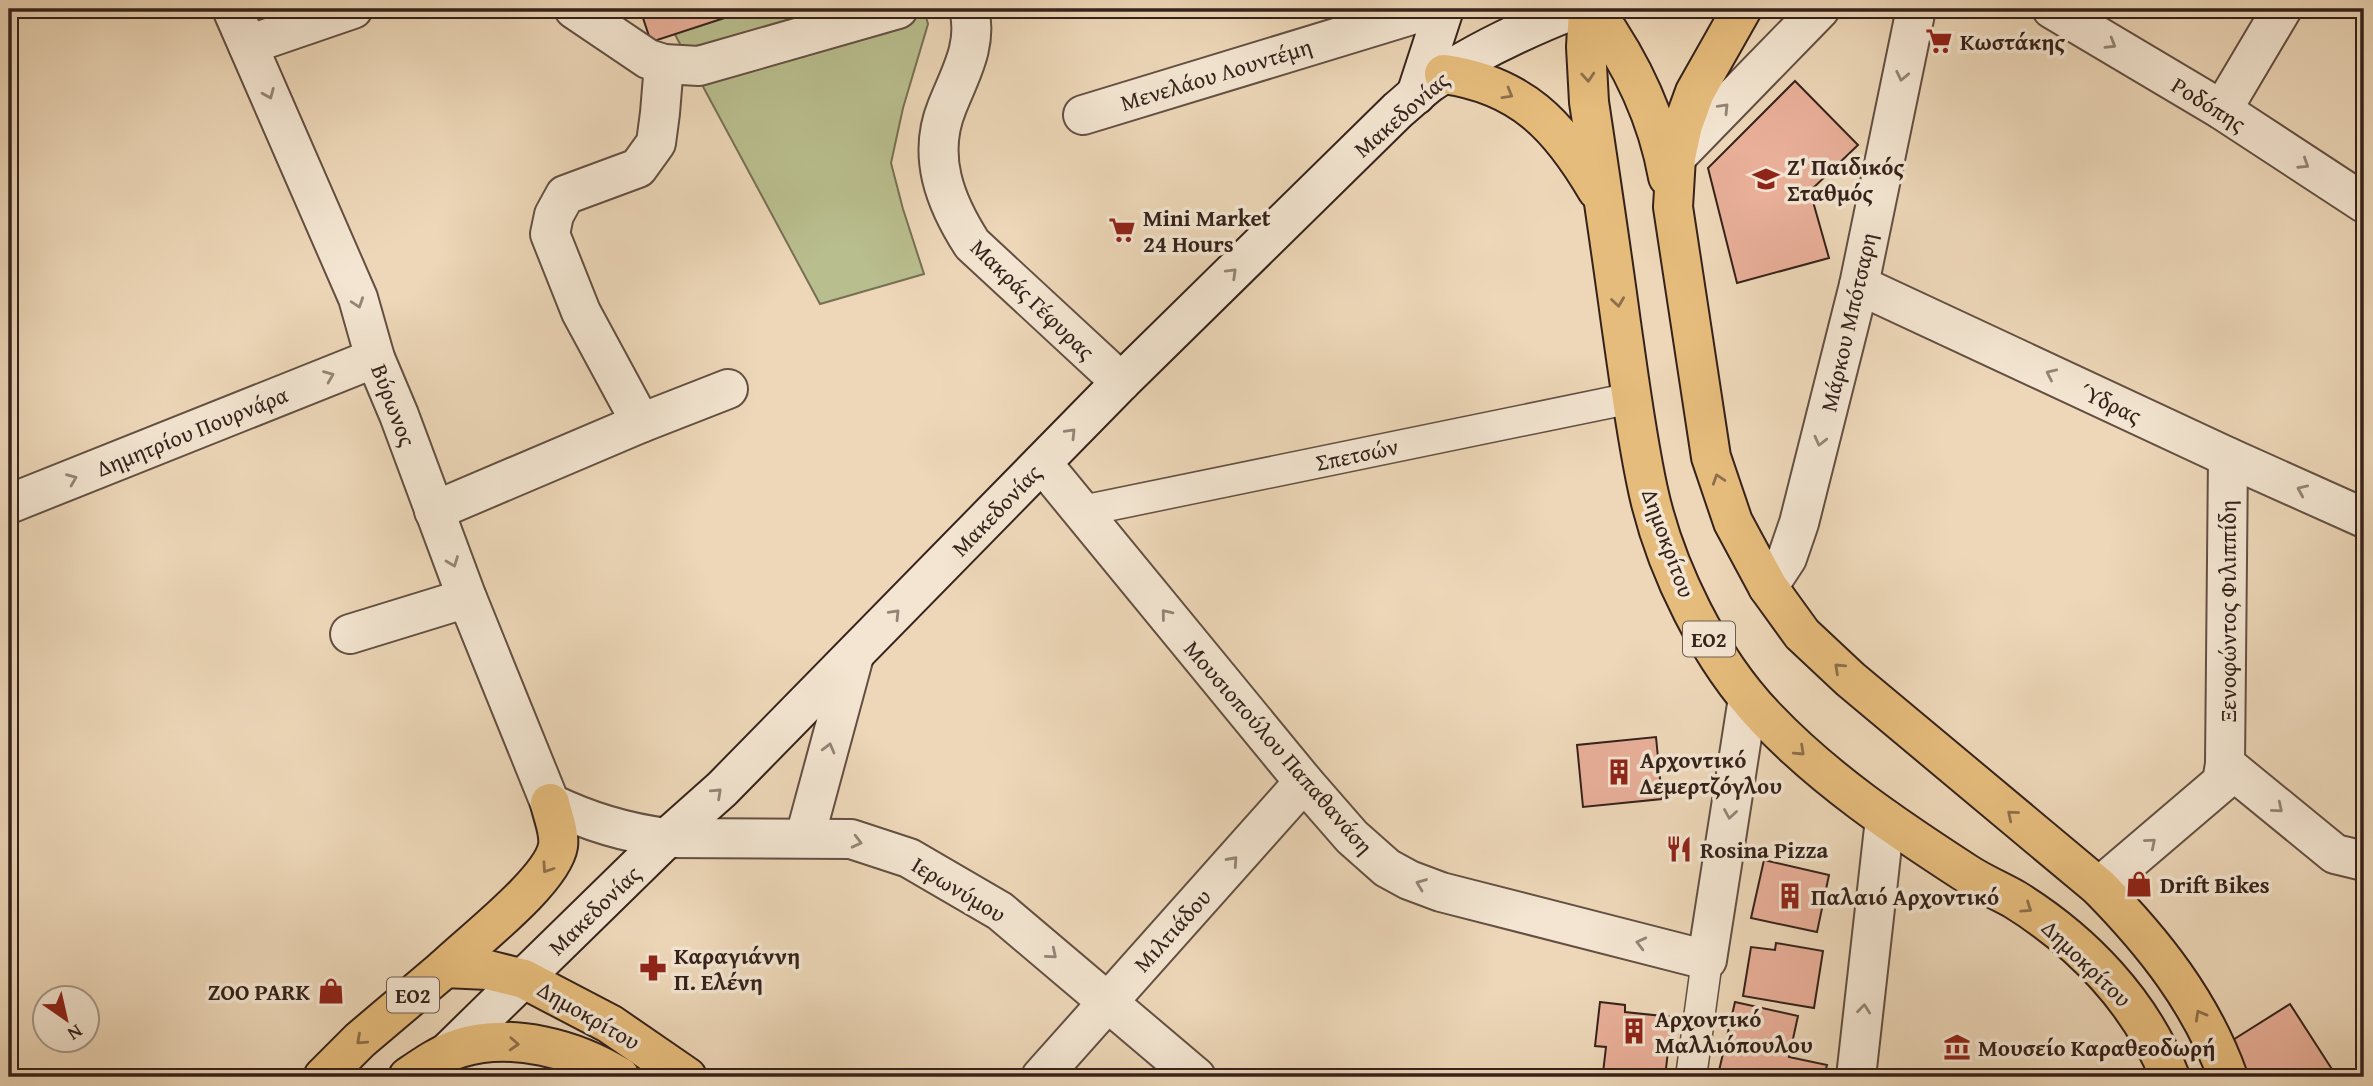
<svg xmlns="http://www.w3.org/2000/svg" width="2373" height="1086" viewBox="0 0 2373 1086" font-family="'Gentium Book Plus',serif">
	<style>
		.green { fill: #b9be8e; stroke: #777054; stroke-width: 2 }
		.building { fill: #e9af99; stroke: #35221b; stroke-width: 2 }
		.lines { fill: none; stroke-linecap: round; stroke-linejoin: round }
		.pedestrian-casing { stroke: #634f42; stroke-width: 33 }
		.minor-casing { stroke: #634f42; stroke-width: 42 }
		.tertiary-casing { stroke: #634f42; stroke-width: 42 }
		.secondary-casing { stroke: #35221b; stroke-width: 42 }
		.primary-casing { stroke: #35221b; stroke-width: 42 }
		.pedestrian { stroke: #f3e5d1; stroke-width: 30 }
		.minor { stroke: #f3e5d1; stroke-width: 38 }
		.tertiary { stroke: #f3e5d1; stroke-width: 38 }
		.secondary { stroke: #f3e5d1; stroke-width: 38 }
		.primary { stroke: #e6bc7c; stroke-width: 38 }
		.oneway { stroke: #948476 }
		.oneway2 { stroke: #8e6f4c }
		.labels { text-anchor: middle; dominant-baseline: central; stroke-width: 7; stroke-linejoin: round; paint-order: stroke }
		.shield { fill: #f3e5d1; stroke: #6e5c52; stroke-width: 2 }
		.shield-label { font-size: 21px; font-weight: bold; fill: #35221b }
		.poi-label { font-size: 23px; font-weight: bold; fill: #35221b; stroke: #f3e5d1; text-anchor: start }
		.street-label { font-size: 23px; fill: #35221b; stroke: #f3e5d1 }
	</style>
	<rect width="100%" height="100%" fill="#edd7b8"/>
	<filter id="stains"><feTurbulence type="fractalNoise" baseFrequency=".00286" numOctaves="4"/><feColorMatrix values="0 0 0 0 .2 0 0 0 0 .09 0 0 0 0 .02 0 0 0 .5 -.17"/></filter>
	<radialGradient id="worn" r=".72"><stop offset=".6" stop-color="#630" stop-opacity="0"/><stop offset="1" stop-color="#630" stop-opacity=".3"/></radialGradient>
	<polygon class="green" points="739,9 924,9 928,24 903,108 891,163 903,209 924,274 820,304 672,29"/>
	<g class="building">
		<polygon points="640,9 752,9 651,42"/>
		<polygon points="1795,81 1858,145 1810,191 1829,258 1737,283 1708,168"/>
		<polygon points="1656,737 1662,799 1583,807 1577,745"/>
		<polygon points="1764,860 1829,875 1817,932 1751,918"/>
		<polygon points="1776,943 1823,951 1814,1008 1743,996 1751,947 1775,950"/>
		<polygon points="1600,1002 1625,1005 1625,1012 1672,1017 1665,1077 1603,1073 1606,1047 1595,1046"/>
		<polygon points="1735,1002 1798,1016 1789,1057 1827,1065 1824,1077 1727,1077 1718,1075"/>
		<polygon points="2290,1004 2337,1077 2250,1077 2228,1043"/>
	</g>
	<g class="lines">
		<g class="pedestrian-casing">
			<g id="pedestrian">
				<polyline points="1082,511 1632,398"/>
				<polyline points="1691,1077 1707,960"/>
			</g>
		</g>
		<g class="minor-casing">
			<g id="minor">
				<polyline points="574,9 648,59 664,64 699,66 898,9"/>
				<path d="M 969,9 C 978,45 960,74 947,107 C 927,156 945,202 972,244 L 1121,382"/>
				<polyline points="248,45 353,9"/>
				<polyline points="2222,110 2282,9"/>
				<polyline points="1083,115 1431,9"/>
				<polyline points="1676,157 1820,9"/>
				<polyline points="1859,285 2228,457 2364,518"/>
				<polyline points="641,423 728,389"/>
				<polyline points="1042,463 1304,782 1352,837 1387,868 1409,880 1441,892 1707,960 1748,698"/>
				<polyline points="9,504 375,358"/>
				<polyline points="434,511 641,423 581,312 550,234 554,215 565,195 638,168 656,143 660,113 664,64"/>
				<polyline points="1768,587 1787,558 1799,523 1859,285 1916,9"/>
				<polyline points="350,634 467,598"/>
				<polyline points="2225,764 2335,854 2364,861"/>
				<polyline points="2099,887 2222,782 2225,764 2228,457"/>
				<polyline points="1041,1077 1304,782"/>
				<polyline points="1856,1077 1885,819"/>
			</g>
		</g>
		<g class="tertiary-casing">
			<g id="tertiary">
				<path d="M 232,9 L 358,298 L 375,358 L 399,415 L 467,598 L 550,803 C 587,821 626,833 667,838 L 851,839 L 909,858 L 1000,911 L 1196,1077"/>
				<polyline points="2052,9 2222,110 2364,203"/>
				<polyline points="805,837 854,656"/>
			</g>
		</g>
		<g class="secondary-casing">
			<g id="secondary">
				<polyline points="1416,95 1444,9"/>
				<path d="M 447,1053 L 667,838 L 722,789 L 1121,382 L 1398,110 C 1409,101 1420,90 1431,82 C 1476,51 1524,29 1575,9"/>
			</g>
		</g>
		<g class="primary-casing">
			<g id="primary">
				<path d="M 1588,9 L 1586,47 L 1589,102 C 1600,175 1611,249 1621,323 C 1629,378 1636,435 1648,490 C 1665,568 1710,660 1766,718 C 1825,780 1895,827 1966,873 C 1981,883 1998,890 2014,899 C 2082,941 2141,1002 2170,1077"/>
				<path d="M 1593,9 C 1630,60 1657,114 1668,177"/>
				<path d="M 1742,9 L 1695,92 L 1683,125 L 1676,157 L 1673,207 L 1711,457 L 1733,522 L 1768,587 L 1802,634 L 1850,679 L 2099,887 C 2154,943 2201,1002 2228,1077"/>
				<path d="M 1444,74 C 1521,85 1559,125 1597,190"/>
				<path d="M 445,968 C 472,942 552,881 558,846 C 560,832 553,817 550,803"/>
				<polyline points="323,1077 360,1040 445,968 488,970 524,979 610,1024 687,1077"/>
				<path d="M 408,1077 C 424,1066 441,1054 460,1048 C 512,1032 575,1049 620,1077"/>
			</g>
		</g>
		<use href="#pedestrian" class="pedestrian"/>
		<use href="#minor" class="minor"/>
		<use href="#tertiary" class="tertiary"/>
		<use href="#secondary" class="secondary"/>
		<use href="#primary" class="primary"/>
	</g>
	<defs><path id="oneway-chevron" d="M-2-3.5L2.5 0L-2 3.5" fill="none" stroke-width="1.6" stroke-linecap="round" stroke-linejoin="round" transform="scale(1.75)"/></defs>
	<g class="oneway">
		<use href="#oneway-chevron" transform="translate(2111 44) rotate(31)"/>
		<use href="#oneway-chevron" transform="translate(1902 76) rotate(102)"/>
		<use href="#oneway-chevron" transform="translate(269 94) rotate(67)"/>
		<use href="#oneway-chevron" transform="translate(1724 108) rotate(-46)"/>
		<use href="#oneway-chevron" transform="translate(2304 164) rotate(33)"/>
		<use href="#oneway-chevron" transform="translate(1232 273) rotate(-44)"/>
		<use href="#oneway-chevron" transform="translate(358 303) rotate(71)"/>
		<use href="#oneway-chevron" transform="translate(2051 374) rotate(-155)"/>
		<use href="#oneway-chevron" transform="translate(329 376) rotate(-22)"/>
		<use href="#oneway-chevron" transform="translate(1071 433) rotate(-46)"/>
		<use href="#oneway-chevron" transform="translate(1820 441) rotate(104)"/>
		<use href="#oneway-chevron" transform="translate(72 479) rotate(-22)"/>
		<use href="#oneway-chevron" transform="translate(2302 490) rotate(-156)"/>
		<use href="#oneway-chevron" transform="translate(453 562) rotate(69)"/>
		<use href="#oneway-chevron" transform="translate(895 614) rotate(-46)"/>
		<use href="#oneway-chevron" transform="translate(1166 614) rotate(-129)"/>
		<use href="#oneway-chevron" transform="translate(829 748) rotate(-75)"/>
		<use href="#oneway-chevron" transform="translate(717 793) rotate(-43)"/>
		<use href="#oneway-chevron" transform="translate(2278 808) rotate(40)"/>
		<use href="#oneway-chevron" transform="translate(1730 814) rotate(99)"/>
		<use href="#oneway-chevron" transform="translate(857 842) rotate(14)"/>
		<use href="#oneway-chevron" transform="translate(2151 843) rotate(-40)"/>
		<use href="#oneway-chevron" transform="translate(1233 861) rotate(-48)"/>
		<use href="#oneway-chevron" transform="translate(1421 884) rotate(-159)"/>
		<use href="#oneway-chevron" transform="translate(1641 943) rotate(-166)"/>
		<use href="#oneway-chevron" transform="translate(1052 954) rotate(40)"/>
		<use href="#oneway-chevron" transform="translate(1864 1009) rotate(-84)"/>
	</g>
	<g class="oneway2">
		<use href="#oneway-chevron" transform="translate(1588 77) rotate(86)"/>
		<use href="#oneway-chevron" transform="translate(1508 94) rotate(30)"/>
		<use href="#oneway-chevron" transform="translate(1618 302) rotate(82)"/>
		<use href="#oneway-chevron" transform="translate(1718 479) rotate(-108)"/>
		<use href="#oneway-chevron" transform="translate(1839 668) rotate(-137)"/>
		<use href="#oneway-chevron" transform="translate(1800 751) rotate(43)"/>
		<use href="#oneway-chevron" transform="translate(2012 815) rotate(-140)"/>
		<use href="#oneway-chevron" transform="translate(547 868) rotate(124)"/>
		<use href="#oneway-chevron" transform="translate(2027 908) rotate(34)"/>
		<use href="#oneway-chevron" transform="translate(2200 1015) rotate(-119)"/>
		<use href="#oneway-chevron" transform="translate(361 1040) rotate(138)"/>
		<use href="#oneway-chevron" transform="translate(514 1044) rotate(3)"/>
	</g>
	<defs>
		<g id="supermarket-bare" transform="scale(2.1)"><path d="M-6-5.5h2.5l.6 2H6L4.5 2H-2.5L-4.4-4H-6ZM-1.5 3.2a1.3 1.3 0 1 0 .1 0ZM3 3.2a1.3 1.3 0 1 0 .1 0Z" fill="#8f2418" stroke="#f3e5d1" stroke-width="2.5" paint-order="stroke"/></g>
		<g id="school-bare" transform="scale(2.1)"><path d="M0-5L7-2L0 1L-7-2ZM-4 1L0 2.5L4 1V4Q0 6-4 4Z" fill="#8f2418" stroke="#f3e5d1" stroke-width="2.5" paint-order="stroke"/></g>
		<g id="building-bare" transform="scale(2.1)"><path d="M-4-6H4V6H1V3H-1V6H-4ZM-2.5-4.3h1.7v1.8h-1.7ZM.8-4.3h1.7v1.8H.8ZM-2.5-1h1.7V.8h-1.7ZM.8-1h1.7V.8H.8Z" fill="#8f2418" stroke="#f3e5d1" stroke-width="2.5" paint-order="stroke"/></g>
		<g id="restaurant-bare" transform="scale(2.1)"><path d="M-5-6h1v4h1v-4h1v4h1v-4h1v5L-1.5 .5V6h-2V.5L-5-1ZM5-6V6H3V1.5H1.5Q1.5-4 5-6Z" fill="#8f2418" stroke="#f3e5d1" stroke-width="2.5" paint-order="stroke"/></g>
		<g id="shop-bare" transform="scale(2.1)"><path d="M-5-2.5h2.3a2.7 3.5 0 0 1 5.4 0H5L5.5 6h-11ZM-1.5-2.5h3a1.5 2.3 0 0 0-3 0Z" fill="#8f2418" stroke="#f3e5d1" stroke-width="2.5" paint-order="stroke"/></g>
		<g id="pharmacy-bare" transform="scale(2.1)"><path d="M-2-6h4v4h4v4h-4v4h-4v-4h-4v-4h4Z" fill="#8f2418" stroke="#f3e5d1" stroke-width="2.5" paint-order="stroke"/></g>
		<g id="museum-bare" transform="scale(2.1)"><path d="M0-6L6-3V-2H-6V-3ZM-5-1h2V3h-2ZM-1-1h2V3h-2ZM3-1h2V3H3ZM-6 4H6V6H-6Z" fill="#8f2418" stroke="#f3e5d1" stroke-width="2.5" paint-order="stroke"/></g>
	</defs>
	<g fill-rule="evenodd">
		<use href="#supermarket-bare" x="1939" y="41"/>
		<use href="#school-bare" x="1766" y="179"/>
		<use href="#supermarket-bare" x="1122" y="230"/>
		<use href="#building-bare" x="1619" y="772"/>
		<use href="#restaurant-bare" x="1679" y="849"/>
		<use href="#shop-bare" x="2139" y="884"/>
		<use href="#building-bare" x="1790" y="896"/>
		<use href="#pharmacy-bare" x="653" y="968"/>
		<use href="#shop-bare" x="331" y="991"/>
		<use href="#building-bare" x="1634" y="1031"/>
		<use href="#museum-bare" x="1957" y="1047"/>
	</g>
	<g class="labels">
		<g class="shield">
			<rect x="1683" y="621.5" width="52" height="35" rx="5"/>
			<rect x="387" y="977.5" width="52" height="35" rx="5"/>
		</g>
		<g class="shield-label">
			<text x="1709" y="639">ΕΟ2</text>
			<text x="413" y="995">ΕΟ2</text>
		</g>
		<g class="poi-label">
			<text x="1960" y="41">Κωστάκης</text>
			<text x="1787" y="166">Ζ' Παιδικός<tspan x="1787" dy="26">Σταθμός</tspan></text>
			<text x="1143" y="217">Mini Market<tspan x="1143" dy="26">24 Hours</tspan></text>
			<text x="1640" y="759">Αρχοντικό<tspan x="1640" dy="26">Δεμερτζόγλου</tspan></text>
			<text x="1700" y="849">Rosina Pizza</text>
			<text x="2160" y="884">Drift Bikes</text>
			<text x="1811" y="896">Παλαιό Αρχοντικό</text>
			<text x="674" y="955">Καραγιάννη<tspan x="674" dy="26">Π. Ελένη</tspan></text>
			<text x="310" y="991" text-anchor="end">ZOO PARK</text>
			<text x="1655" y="1018">Αρχοντικό<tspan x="1655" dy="26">Μαλλιόπουλου</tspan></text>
			<text x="1978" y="1047">Μουσείο Καραθεοδωρή</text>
		</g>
		<g class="street-label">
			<text transform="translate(1216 74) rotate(-17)">Μενελάου Λουντέμη</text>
			<text transform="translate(2209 104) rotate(32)">Ροδόπης</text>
			<text transform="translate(1401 114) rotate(-41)">Μακεδονίας</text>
			<text transform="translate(1033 299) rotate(44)">Μακράς Γέφυρας</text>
			<text transform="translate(1848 322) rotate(-77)">Μάρκου Μπότσαρη</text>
			<text transform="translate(2111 403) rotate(25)">Ύδρας</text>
			<text transform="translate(394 405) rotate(69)">Βύρωνος</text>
			<text transform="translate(192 431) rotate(-22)">Δημητρίου Πουρνάρα</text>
			<text transform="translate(1357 454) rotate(-12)">Σπετσών</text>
			<text transform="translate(996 510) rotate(-46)">Μακεδονίας</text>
			<text transform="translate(1669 543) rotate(70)">Δημοκρίτου</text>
			<text transform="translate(2227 611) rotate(-90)">Ξενοφώντος Φιλιππίδη</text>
			<text transform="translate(1279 747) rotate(49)">Μουσιοπούλου Παπαθανάση</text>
			<text transform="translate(959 889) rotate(31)">Ιερωνύμου</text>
			<text transform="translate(594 910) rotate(-44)">Μακεδονίας</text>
			<text transform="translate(1172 930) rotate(-48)">Μιλτιάδου</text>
			<text transform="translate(2087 963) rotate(44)">Δημοκρίτου</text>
			<text transform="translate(589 1015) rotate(30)">Δημοκρίτου</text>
		</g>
	</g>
	<rect width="2373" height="1086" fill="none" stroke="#edd7b8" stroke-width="35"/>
	<rect x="10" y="10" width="2352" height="1065" fill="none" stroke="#35221b" stroke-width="3.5"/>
	<rect x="18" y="18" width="2338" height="1051" fill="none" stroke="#35221b" stroke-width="2"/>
	<g transform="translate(66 1019) rotate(146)"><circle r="33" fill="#f3e5d1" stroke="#a79788" stroke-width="2"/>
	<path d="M0-5L12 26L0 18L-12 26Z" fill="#8f2418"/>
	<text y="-10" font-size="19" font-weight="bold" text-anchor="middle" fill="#35221b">N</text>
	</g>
	<rect width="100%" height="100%" filter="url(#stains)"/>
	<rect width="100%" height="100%" fill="url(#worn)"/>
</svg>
